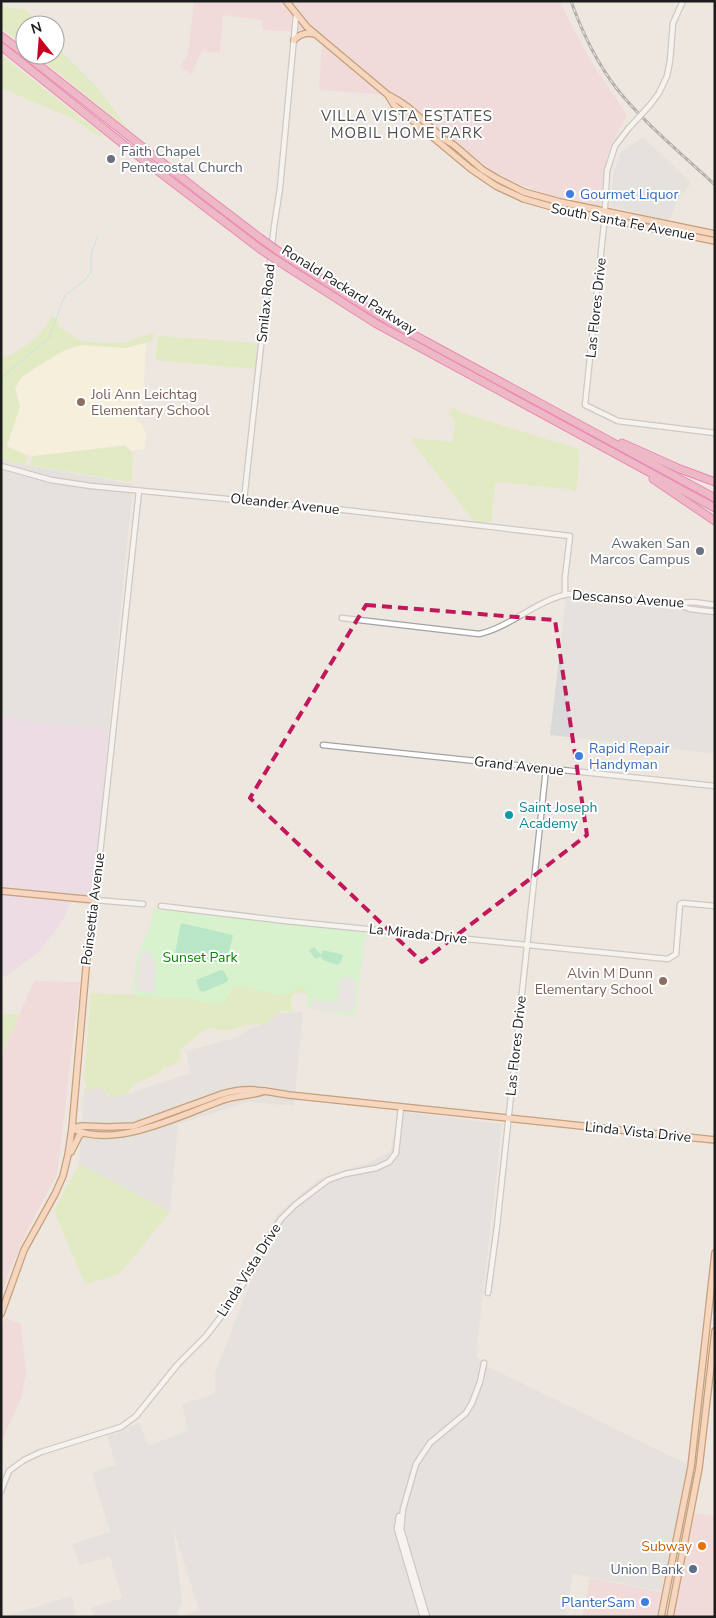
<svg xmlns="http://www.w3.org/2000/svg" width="716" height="1618" viewBox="0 0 716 1618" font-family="'Nunito Sans',sans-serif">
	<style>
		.residential { fill: #dad9d9 }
		.commercial { fill: #f1cdd2 }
		.industrial { fill: #e8d1e8 }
		.education { fill: #fff9d8 }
		.grass { fill: #d3eea0 }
		.park { fill: #bdfeb7 }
		.pitch { fill: #76e5a8 }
		.parking { fill: #e0e0e0 }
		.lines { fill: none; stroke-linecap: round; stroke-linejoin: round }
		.stream { stroke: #9cdce0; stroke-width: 1 }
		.minor-casing { stroke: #a3a3a3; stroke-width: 7 }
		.major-casing { stroke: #934a00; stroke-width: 8 }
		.highway-casing { stroke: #e5147e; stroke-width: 9 }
		.minor { stroke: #fff; stroke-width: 4.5 }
		.major { stroke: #ffc094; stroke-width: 5.5 }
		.highway { stroke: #ee80a6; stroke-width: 7 }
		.rail-casing { stroke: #6a6a6a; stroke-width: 3 }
		.rail { stroke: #fff; stroke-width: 1; stroke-dasharray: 4; stroke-linecap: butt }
		.minor-bridge-casing { stroke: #a3a3a3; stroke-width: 7; stroke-linecap: butt }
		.highway-bridge-casing { stroke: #e5147e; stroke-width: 9; stroke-linecap: butt }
		.minor-bridge { stroke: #fff; stroke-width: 4.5 }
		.highway-bridge { stroke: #ee80a6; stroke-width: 7 }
		.marked { fill: none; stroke: #c2185b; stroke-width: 4; stroke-dasharray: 10 6; stroke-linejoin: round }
		.worship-dot { fill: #6b7280; stroke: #fff; stroke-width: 2 }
		.shop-dot { fill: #3f7fe0; stroke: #fff; stroke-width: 2 }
		.education-dot { fill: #8d6e63; stroke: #fff; stroke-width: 2 }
		.culture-dot { fill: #0f9aa8; stroke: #fff; stroke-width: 2 }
		.food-dot { fill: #e8710a; stroke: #fff; stroke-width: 2 }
		.service-dot { fill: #5c6f8a; stroke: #fff; stroke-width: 2 }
		.labels { text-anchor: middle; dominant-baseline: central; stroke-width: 4; stroke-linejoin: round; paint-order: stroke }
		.worship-label { font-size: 14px; fill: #5b616d; stroke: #fff; text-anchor: start }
		.shop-label { font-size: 14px; fill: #366cbe; stroke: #fff; text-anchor: start }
		.street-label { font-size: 14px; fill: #1c1c1c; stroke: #fff }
		.education-label { font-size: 14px; fill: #785e54; stroke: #fff; text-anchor: start }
		.culture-label { font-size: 14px; fill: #0d838f; stroke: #fff; text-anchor: start }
		.park-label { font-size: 14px; fill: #0c8202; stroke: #fff }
		.food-label { font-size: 14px; fill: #c56008; stroke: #fff; text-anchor: end }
		.service-label { font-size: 14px; fill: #4e5e75; stroke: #fff; text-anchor: end }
		.neighbourhood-label { font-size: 15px; letter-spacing: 1px; fill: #4f4f4f; stroke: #fff }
	</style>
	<rect width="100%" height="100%" fill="#eee7e0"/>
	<g class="residential">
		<polygon points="643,137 691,183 678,199 669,221 610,206 614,170 621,152"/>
		<polygon points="1,459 10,462 133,484 109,728 23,721 1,713"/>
		<polygon points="566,598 715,614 715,754 550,735"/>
		<polygon points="303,1012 294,1106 249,1102 178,1124 170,1212 79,1164 84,1089 99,1085 108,1096 125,1095 190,1073 186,1051 239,1037 249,1029 265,1024 279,1013"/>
		<polygon points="399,1111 502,1124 476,1356 487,1366 687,1464 674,1535 661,1591 573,1574 565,1617 179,1617 199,1610 173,1528 182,1599 177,1617 94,1617 91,1608 122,1598 110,1557 80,1565 72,1544 110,1532 92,1472 116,1465 107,1436 139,1423 148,1446 188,1431 182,1404 215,1394 215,1373 277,1214 319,1179 368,1163 390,1152"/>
		<polygon points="72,1596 76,1617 3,1617"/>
	</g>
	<g class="commercial">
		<polygon points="194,1 561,1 567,17 592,63 627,115 609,150 605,169 600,206 545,195 498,175 438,129 388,95 319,90 322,40 295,32 263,30 262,20 223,15 220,53 202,51 191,74 180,67 188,54"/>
		<polygon points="34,981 80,982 57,1175 29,1227 8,1275 1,1298 1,1056"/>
		<polygon points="6,1318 21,1324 26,1372 22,1396 5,1434 1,1452 1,1325"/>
		<polygon points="695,1513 715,1516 715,1617 673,1617"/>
		<polygon points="590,1578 661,1592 656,1617 582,1617"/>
	</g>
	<polygon class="industrial" points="1,713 23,721 109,728 93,905 71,902 62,922 37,954 1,979"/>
	<polygon class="education" points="146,342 143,397 141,410 136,421 142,424 146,435 144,449 132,451 124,445 35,456 28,455 7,446 20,407 15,388 22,377 38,366 65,350 81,345 110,347"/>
	<g class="grass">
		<polygon points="1,6 26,10 39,25 25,25 25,46 1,27"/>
		<polygon points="55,45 99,89 129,130 36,55 55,55"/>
		<polygon points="1,55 103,135 99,137 74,119 1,88"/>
		<path d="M 52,316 L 57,319 L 58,323 L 61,328 L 82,342 L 123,343 L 154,333 L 152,341 L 126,348 L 81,345 L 65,350 L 38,366 L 22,377 L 15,388 L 20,407 L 6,446 L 28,456 L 25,464 L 10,462 L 1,459 L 1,359 C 6,356 11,355 15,352 C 30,344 45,331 52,316 Z"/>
		<polygon points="158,336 257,343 255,369 155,360"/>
		<polygon points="453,407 462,413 579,449 578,479 576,492 568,489 499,482 495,485 491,522 475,522 411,441 414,438 452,442 455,422 449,414"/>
		<polygon points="124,446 133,453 132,480 129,482 30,465 33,456"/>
		<path d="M 301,974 L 308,993 L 305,994 L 299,992 C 287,997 292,1003 293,1012 C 277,1008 277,1015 266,1024 L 248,1025 L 225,1031 L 211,1028 L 200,1033 L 179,1051 L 181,1058 C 176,1066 170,1065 163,1068 L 160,1073 L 133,1084 L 127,1095 L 111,1097 L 100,1087 L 93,1088 L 89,1091 L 86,1088 L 84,1079 L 91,993 L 133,995 L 141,992 L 228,985 Z"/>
		<polygon points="1,1013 19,1015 1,1056"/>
		<polygon points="79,1164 170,1212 120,1274 85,1284 54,1211"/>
	</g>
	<polygon class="park" points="154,909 366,932 355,1013 350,1016 307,1008 307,992 302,987 282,996 245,987 234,987 222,1005 184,998 137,996 132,992 137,956 150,927"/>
	<g class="pitch">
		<polygon points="181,923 233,935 226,964 175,953"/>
		<polygon points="314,947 321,955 323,950 343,955 341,962 337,965 323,960 321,956 316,959 309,951"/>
		<polygon points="221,970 224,971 228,979 227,982 203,992 200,991 196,980"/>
	</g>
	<g class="parking">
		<polygon points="143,949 151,953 155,961 155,969 157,970 154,992 146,993 135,990 139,959"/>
		<polygon points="342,977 352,978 354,981 357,982 354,1009 352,1010 351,1013 310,1009 311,1000 337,1002 339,982"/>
	</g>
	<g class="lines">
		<polyline class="stream" points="1,378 49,338 65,295 85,280 91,272 91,254 98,236"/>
		<g class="minor-casing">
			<g id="minor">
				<polyline points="650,105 659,93 667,76 670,61 673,23 683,1"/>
				<polyline points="628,129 615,146 607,171 604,224 585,405 618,421 715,433"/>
				<polyline points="1,466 51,480 91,486 344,510 570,536 565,577 565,595"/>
				<path d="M 139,491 C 124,627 110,763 95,900 L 143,904"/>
				<polyline points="244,500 274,227 280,188 296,16"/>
				<polyline points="679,605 690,609 715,612"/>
				<path d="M 342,618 L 479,634 C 511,627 538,599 569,594 L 669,604 L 693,602 L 715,605"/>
				<polyline points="323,745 715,786"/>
				<polyline points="161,906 286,921 668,959 676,954 680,904 683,903 715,906"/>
				<polyline points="488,1293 497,1226 546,769"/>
				<polyline points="1,1491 9,1471 24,1460 41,1452 121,1427 136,1416 178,1364 206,1336 230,1305 250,1273 272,1232 281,1219 295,1205 328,1180 345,1174 376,1168 389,1162 396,1153 401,1107"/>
				<polyline points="399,1516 397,1529 423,1617"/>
				<polyline points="427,1617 401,1529 403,1509 416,1464 430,1443 466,1413 472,1403 480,1382 484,1363"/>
			</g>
		</g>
		<g class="major-casing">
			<g id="major">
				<polyline points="286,1 307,27 388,95 394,105 471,169 496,186 524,199 563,210 715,241"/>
				<path d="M 294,40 C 300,34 306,32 315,34"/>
				<polyline points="390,96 399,101 409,108 444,139 454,145 483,170 498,179 524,192 560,202 715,234"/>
				<polyline points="1,891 95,900 87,957 72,1128 68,1155 63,1176 55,1194 24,1250 1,1314"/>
				<path d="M 72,1128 L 82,1126 L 107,1127 L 134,1126 L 222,1094 C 250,1086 262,1091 289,1095 L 715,1140"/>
				<path d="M 72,1128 C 112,1151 184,1114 223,1100 C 237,1095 251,1096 265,1091"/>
				<polyline points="71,1152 79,1136 82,1133"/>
				<polyline points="661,1617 691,1467 715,1253"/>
				<polyline points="670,1617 699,1468 715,1331"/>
			</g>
		</g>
		<g class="highway-casing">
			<g id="highway">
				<polyline points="1,36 25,54"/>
				<polyline points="1,46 133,152 260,249"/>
				<polyline points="26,55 201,193 260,238"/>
				<polyline points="281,253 361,304 392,323 715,498"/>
				<polyline points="281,263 375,323 715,508"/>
				<polyline points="622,443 680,469 715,482"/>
				<polyline points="653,479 715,521"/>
			</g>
		</g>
		<use href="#minor" class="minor"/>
		<use href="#major" class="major"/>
		<use href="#highway" class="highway"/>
		<g class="rail-casing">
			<path id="rail" d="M 571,1 C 582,32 597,63 617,89 C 645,124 682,154 715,185"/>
		</g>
		<use href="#rail" class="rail"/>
		<g class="minor-bridge-casing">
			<polyline id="minor-bridge" points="628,129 650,105"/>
		</g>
		<g class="highway-bridge-casing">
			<g id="highway-bridge">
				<polyline points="260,238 281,253"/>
				<polyline points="260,249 281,263"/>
			</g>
		</g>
		<use href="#minor-bridge" class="minor-bridge"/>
		<use href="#highway-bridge" class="highway-bridge"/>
	</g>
	<path d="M0 0H716V1618H0ZM 366,605 L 555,620 L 587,835 L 422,962 L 250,798 Z" fill="#eee7e0" fill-opacity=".55" fill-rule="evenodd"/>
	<path class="marked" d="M 366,605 L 555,620 L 587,835 L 422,962 L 250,798 Z"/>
	<g class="worship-dot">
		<circle cx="111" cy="159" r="5"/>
		<circle cx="700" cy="551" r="5"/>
	</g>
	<g class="shop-dot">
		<circle cx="570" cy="194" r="5"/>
		<circle cx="579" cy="756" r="5"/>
		<circle cx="645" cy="1602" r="5"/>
	</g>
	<g class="education-dot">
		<circle cx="81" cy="402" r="5"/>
		<circle cx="663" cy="981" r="5"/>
	</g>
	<circle class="culture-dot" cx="509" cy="815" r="5"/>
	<circle class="food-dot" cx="702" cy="1546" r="5"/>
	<circle class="service-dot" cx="693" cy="1569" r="5"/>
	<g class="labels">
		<g class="worship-label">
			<text x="121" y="151">Faith Chapel<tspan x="121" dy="16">Pentecostal Church</tspan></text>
			<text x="690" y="543" text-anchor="end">Awaken San<tspan x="690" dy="16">Marcos Campus</tspan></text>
		</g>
		<g class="shop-label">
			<text x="580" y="194">Gourmet Liquor</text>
			<text x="589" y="748">Rapid Repair<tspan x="589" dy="16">Handyman</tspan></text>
			<text x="635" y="1602" text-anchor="end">PlanterSam</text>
		</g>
		<g class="street-label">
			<text transform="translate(623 222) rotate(11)">South Santa Fe Avenue</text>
			<text transform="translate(349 290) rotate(32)">Ronald Packard Parkway</text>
			<text transform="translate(266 303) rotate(-84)">Smilax Road</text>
			<text transform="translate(596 308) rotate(-84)">Las Flores Drive</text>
			<text transform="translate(285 504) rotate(6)">Oleander Avenue</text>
			<text transform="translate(628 599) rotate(4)">Descanso Avenue</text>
			<text transform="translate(519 766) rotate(6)">Grand Avenue</text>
			<text transform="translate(93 909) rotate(-83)">Poinsettia Avenue</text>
			<text transform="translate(418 934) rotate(6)">La Mirada Drive</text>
			<text transform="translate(516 1046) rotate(-84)">Las Flores Drive</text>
			<text transform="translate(638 1132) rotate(6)">Linda Vista Drive</text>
			<text transform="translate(249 1270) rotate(-58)">Linda Vista Drive</text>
		</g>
		<g class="education-label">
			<text x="91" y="394">Joli Ann Leichtag<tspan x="91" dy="16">Elementary School</tspan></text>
			<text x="653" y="973" text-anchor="end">Alvin M Dunn<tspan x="653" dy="16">Elementary School</tspan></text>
		</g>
		<g class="culture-label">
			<text x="519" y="807">Saint Joseph<tspan x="519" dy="16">Academy</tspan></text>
		</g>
		<g class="park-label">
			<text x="200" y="957">Sunset Park</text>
		</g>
		<g class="food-label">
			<text x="692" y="1546">Subway</text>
		</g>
		<g class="service-label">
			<text x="683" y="1569">Union Bank</text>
		</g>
		<g class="neighbourhood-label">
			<text x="407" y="116">VILLA VISTA ESTATES<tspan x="407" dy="17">MOBIL HOME PARK</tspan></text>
		</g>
	</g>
	<rect width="716" height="1618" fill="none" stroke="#1c1c1c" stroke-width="5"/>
	<g transform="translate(40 40) rotate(343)"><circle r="24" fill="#ffffff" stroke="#a4a4a4"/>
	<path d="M0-4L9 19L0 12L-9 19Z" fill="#c70021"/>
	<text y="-8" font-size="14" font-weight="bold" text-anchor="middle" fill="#1c1c1c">N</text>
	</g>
</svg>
